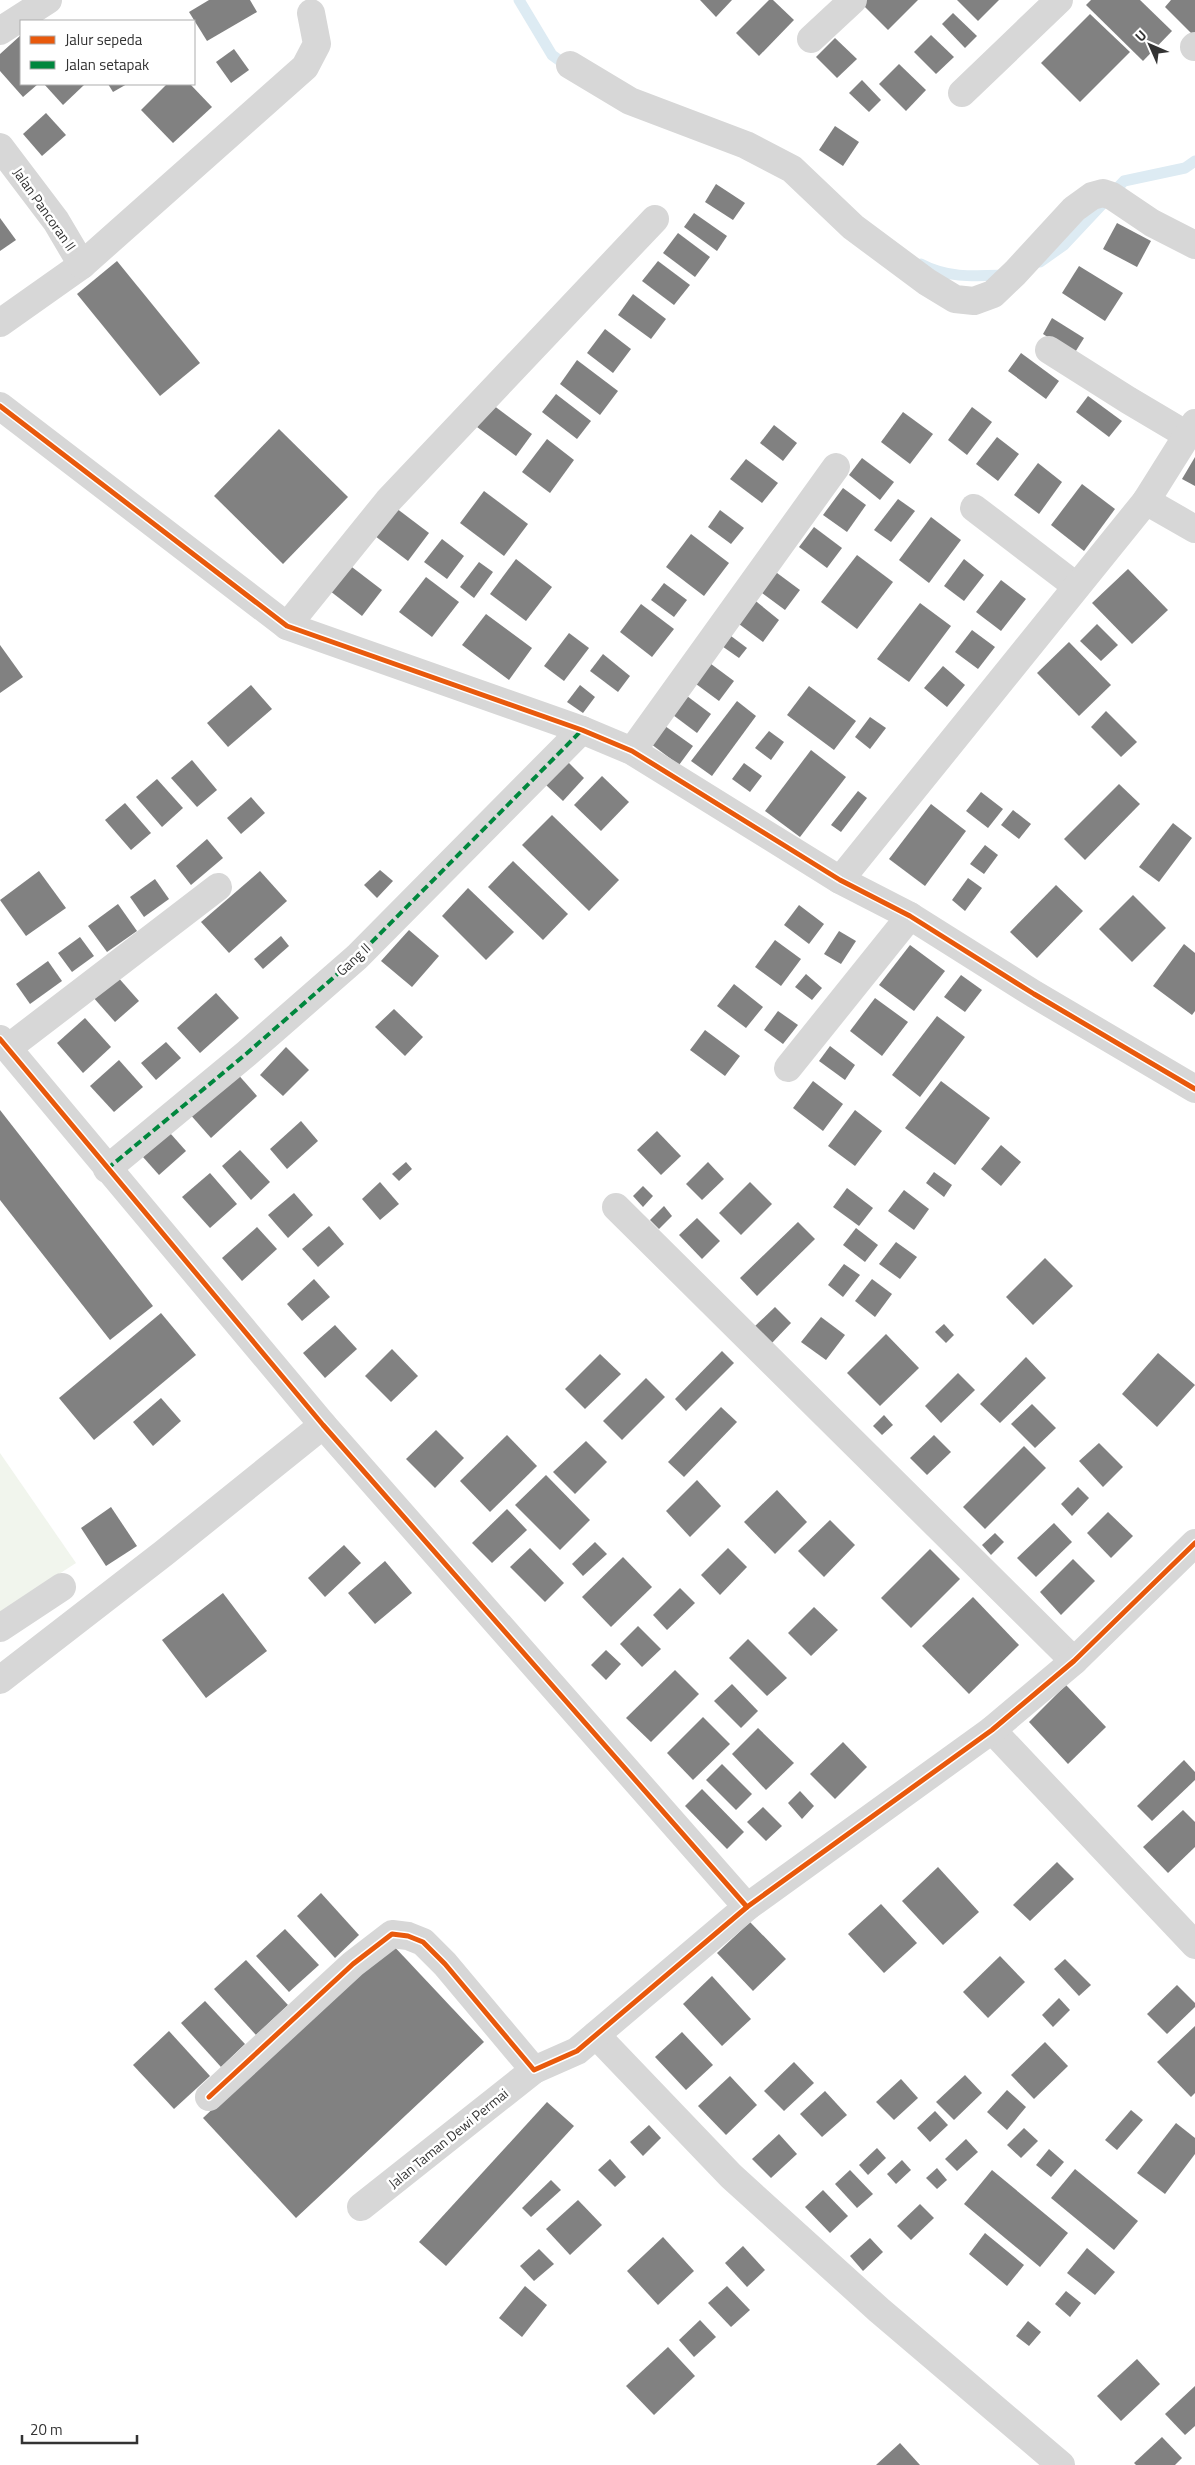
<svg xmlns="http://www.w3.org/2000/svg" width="1195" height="2465" viewBox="0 0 1195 2465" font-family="'Titillium Web',sans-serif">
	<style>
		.green { fill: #f1f5ed }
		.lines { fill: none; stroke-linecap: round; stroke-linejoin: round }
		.stream { stroke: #ddebf3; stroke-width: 11 }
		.building { fill: #818181 }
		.street { stroke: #d7d7d7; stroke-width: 28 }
		.quiet { stroke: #00873e; stroke-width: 4; stroke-dasharray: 8 4; stroke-linecap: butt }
		.cycleway-casing { stroke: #fff; stroke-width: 8 }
		.cycleway { stroke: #e8590c; stroke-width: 5 }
		.labels { text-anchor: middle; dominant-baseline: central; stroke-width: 5; stroke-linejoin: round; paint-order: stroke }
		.street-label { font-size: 14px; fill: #333; stroke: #fff }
	</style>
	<rect width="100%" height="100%" fill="#fff"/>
	<polygon class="green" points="0,1453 76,1563 0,1612"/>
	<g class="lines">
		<g class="stream">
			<polyline points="519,0 552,55 570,68"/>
			<polyline points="1040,262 1064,245 1124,181 1185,168 1195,161"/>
			<path d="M 921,264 C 949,279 977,276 1008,275"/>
		</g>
	</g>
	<g class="building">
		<polygon points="209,0 250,0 257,12 207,41 189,12"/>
		<polygon points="700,0 732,0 716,17"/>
		<polygon points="769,0 773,0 794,20 759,56 736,33"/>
		<polygon points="867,0 918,0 888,30 862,4"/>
		<polygon points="957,0 999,0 978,21"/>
		<polygon points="1091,0 1140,0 1172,31 1143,61 1086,5"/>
		<polygon points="1171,0 1195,0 1195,37 1165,7"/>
		<polygon points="953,13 977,36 965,48 942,24"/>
		<polygon points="1090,14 1130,52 1080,102 1041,63"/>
		<polygon points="21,35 21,84 38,84 23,97 0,71 0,54"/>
		<polygon points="931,35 954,57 936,74 914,52"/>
		<polygon points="835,38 857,59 837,78 816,57"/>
		<polygon points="234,49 249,70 231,83 216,62"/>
		<polygon points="899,64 926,90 906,111 879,84"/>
		<polygon points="862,80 881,100 869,112 849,93"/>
		<polygon points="44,84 83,84 84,85 63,105"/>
		<polygon points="108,84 127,84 113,92"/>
		<polygon points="167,84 190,84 212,107 173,143 141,110"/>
		<polygon points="46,113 66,135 42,156 23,134"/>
		<polygon points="835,126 859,142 843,166 819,150"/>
		<polygon points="716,184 745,203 733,220 705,202"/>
		<polygon points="694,213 727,236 717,251 684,227"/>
		<polygon points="0,218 16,240 0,251"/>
		<polygon points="1117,223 1151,241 1137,267 1103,249"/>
		<polygon points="678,233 710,257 695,277 663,253"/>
		<polygon points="117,261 200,363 160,396 77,294"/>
		<polygon points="658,261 690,285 674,305 642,281"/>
		<polygon points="1079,266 1123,293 1105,321 1062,293"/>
		<polygon points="633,294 666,319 651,339 618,315"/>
		<polygon points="1052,318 1084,338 1074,354 1043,334"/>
		<polygon points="605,329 631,349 613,373 587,353"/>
		<polygon points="1021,353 1059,381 1046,399 1008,371"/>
		<polygon points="577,360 618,391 600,415 560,384"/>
		<polygon points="556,394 591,421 577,439 542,412"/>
		<polygon points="1088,396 1122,421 1109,437 1076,412"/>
		<polygon points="493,405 532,434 516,456 477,427"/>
		<polygon points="972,407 992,422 967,455 948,440"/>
		<polygon points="903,412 933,434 910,464 881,442"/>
		<polygon points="774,425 797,443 783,461 760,443"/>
		<polygon points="279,429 348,497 283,564 214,496"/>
		<polygon points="997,437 1019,454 998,481 976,464"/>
		<polygon points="547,439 574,460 550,493 522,472"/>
		<polygon points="1195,457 1195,486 1182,479"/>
		<polygon points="862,458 894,482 880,500 849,475"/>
		<polygon points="746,459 778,483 762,503 730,479"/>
		<polygon points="1038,463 1062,482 1039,514 1014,495"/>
		<polygon points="1082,484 1115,509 1084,551 1051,525"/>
		<polygon points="843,488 866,505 847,532 823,515"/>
		<polygon points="484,491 528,524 504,556 460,523"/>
		<polygon points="898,499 915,511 891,542 874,530"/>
		<polygon points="396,508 429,533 408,561 375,536"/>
		<polygon points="720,510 744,528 731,544 708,527"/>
		<polygon points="931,517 961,540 929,583 899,560"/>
		<polygon points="814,527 842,548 827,568 799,547"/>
		<polygon points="691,534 729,563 704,596 666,567"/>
		<polygon points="442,539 464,556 447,579 424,562"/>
		<polygon points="857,555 893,582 857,629 821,602"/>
		<polygon points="516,559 552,587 526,621 490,594"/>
		<polygon points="964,559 984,575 964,601 944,586"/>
		<polygon points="344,561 382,590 362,616 325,587"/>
		<polygon points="479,562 493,572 474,598 460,587"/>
		<polygon points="1128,569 1168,610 1132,644 1092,603"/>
		<polygon points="773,570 800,590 785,610 758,590"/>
		<polygon points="426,577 459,602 432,637 399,612"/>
		<polygon points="1001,580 1026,599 1001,631 976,612"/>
		<polygon points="664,583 687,600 674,617 651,600"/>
		<polygon points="752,598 779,620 763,642 735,621"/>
		<polygon points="920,603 951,626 909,682 877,659"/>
		<polygon points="641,604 674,629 652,657 620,632"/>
		<polygon points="486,614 532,648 509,680 462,645"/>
		<polygon points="1097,624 1118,645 1101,661 1080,641"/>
		<polygon points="972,630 995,647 978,669 955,652"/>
		<polygon points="569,633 589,648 564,681 544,666"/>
		<polygon points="727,633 747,648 739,658 719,644"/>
		<polygon points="1069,642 1111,685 1079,716 1037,673"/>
		<polygon points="0,645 23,677 0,693"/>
		<polygon points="603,654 630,676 618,692 590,671"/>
		<polygon points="707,661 734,681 719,701 692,681"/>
		<polygon points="943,666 965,685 947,707 924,688"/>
		<polygon points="251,685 272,709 228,747 207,723"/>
		<polygon points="580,685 595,697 583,713 567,702"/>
		<polygon points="809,686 856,721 834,750 787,715"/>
		<polygon points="683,693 711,714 697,733 669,712"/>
		<polygon points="737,701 756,716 712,776 691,761"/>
		<polygon points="1106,711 1137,742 1121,757 1091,727"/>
		<polygon points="870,717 886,728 870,749 855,737"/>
		<polygon points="665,726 693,746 679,765 651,744"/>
		<polygon points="769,731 784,742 771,760 755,748"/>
		<polygon points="811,750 846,777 800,837 765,811"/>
		<polygon points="192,760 217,790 197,807 171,778"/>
		<polygon points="568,762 584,778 563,801 546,785"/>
		<polygon points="744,763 762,776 750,792 732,779"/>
		<polygon points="602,776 629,802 601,831 574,805"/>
		<polygon points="157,779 183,808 162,827 136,797"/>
		<polygon points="1119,784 1140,804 1085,860 1064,839"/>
		<polygon points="858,791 867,798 841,832 831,825"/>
		<polygon points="981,792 1003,809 988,828 966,811"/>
		<polygon points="251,797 265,813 241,834 227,818"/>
		<polygon points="125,803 151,833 131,850 105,820"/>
		<polygon points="931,804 966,831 925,886 889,859"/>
		<polygon points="1013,810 1031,824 1019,839 1001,825"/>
		<polygon points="552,815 619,880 589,911 522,845"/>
		<polygon points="1173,823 1192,838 1159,882 1139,867"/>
		<polygon points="207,839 223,858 191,885 176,866"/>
		<polygon points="985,845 998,855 984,874 970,864"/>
		<polygon points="513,861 568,914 543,940 488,887"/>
		<polygon points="380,870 393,881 377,898 364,885"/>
		<polygon points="39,871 66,908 26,936 0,900"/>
		<polygon points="260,871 287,901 229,953 201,922"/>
		<polygon points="968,878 982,888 965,911 952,900"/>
		<polygon points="155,879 169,899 144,917 130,897"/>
		<polygon points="1056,885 1083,911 1037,958 1010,932"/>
		<polygon points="468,888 514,932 486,960 442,916"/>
		<polygon points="1133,895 1166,928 1132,962 1099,929"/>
		<polygon points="118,904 137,931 107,952 88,926"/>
		<polygon points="799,905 824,924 809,944 784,925"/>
		<polygon points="409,930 439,956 412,987 381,961"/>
		<polygon points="839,931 856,941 841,964 824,954"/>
		<polygon points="281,936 289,946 263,969 254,959"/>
		<polygon points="80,937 94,956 72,972 58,953"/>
		<polygon points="775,940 801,959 781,986 755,967"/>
		<polygon points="1184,944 1195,953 1195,1011 1192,1015 1153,986"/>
		<polygon points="910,945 945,971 914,1011 879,985"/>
		<polygon points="48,961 62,981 30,1004 16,984"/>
		<polygon points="806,974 822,988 812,1000 795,987"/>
		<polygon points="116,975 139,1001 115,1022 92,996"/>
		<polygon points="961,975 982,990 965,1012 944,997"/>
		<polygon points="734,984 763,1007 746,1028 717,1006"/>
		<polygon points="216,993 239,1018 200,1053 177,1028"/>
		<polygon points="875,998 908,1022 882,1056 850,1031"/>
		<polygon points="394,1009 423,1037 405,1056 375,1027"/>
		<polygon points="778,1011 798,1025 783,1044 764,1030"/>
		<polygon points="937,1016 965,1037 920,1097 892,1075"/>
		<polygon points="85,1018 111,1047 83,1073 57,1043"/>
		<polygon points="705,1030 740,1056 725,1076 690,1050"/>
		<polygon points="166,1042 181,1058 156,1080 141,1063"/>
		<polygon points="830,1046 855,1065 845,1080 819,1061"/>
		<polygon points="286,1047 309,1070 283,1096 260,1075"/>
		<polygon points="119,1060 143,1087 114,1112 90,1086"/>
		<polygon points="235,1071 257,1096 211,1138 188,1112"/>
		<polygon points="813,1081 843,1104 823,1131 793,1108"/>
		<polygon points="941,1081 990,1118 955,1165 905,1128"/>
		<polygon points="0,1110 153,1306 110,1340 0,1200"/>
		<polygon points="855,1110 882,1131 855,1166 828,1146"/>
		<polygon points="301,1121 318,1141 287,1169 270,1149"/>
		<polygon points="657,1131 681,1156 661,1175 637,1150"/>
		<polygon points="170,1133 186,1151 159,1175 143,1157"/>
		<polygon points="1001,1145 1021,1162 1001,1186 981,1169"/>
		<polygon points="240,1150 270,1182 251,1200 222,1166"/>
		<polygon points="406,1162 412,1169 399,1181 392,1174"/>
		<polygon points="708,1162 724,1179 702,1200 686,1184"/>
		<polygon points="934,1172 952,1185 944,1197 926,1183"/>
		<polygon points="210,1173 237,1204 210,1228 182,1197"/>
		<polygon points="380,1182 399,1204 380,1220 362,1199"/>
		<polygon points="750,1182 772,1204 741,1235 719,1213"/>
		<polygon points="643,1186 653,1196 643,1207 633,1196"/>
		<polygon points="847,1188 873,1208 859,1226 833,1207"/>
		<polygon points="904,1190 929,1209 914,1230 888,1211"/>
		<polygon points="294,1193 313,1215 288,1238 268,1215"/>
		<polygon points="664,1206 672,1216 659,1229 650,1220"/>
		<polygon points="697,1218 720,1241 702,1259 679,1235"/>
		<polygon points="798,1222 815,1239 757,1296 740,1278"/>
		<polygon points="329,1226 344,1244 318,1267 302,1249"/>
		<polygon points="257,1227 277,1249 242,1281 222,1258"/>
		<polygon points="856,1228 878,1245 865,1262 843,1245"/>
		<polygon points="896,1242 917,1257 900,1279 879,1264"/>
		<polygon points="1045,1258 1073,1286 1033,1325 1006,1297"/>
		<polygon points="844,1264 860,1275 843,1297 828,1285"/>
		<polygon points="314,1279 330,1297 302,1321 287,1304"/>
		<polygon points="872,1279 892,1294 875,1317 855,1301"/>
		<polygon points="775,1307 791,1323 771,1344 754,1327"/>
		<polygon points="161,1313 196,1355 94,1440 59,1398"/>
		<polygon points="821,1317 845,1335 826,1360 801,1342"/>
		<polygon points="944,1324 954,1335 946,1343 935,1332"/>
		<polygon points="335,1325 357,1349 325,1378 303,1353"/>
		<polygon points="886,1334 919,1368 880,1406 847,1373"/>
		<polygon points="392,1349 418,1376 391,1402 365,1376"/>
		<polygon points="722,1351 734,1363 686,1411 675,1399"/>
		<polygon points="1158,1353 1195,1385 1157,1427 1122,1394"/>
		<polygon points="600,1354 621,1374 585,1409 565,1389"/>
		<polygon points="1026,1357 1046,1378 1000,1423 980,1404"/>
		<polygon points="958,1373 975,1390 941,1423 925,1406"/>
		<polygon points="646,1378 665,1397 622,1440 603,1421"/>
		<polygon points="161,1398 181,1421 153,1446 133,1422"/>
		<polygon points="1032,1404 1056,1428 1035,1448 1011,1424"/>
		<polygon points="721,1407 737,1422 684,1477 668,1462"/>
		<polygon points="884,1415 893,1425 882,1435 873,1426"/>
		<polygon points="436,1430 464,1458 435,1488 406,1459"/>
		<polygon points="507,1435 537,1466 490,1512 460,1481"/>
		<polygon points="934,1435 951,1452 927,1475 910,1458"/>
		<polygon points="586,1441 607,1462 575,1494 553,1472"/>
		<polygon points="1099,1443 1123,1467 1103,1487 1079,1461"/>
		<polygon points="1024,1446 1046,1468 985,1529 963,1507"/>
		<polygon points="546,1475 590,1520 560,1550 515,1505"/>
		<polygon points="697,1480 721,1506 690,1537 666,1511"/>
		<polygon points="1078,1487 1089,1498 1072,1516 1061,1504"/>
		<polygon points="777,1490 807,1522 775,1554 744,1522"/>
		<polygon points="111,1507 137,1546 106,1566 81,1528"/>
		<polygon points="507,1509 527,1530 492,1563 472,1543"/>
		<polygon points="1108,1512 1133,1536 1111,1558 1087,1533"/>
		<polygon points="830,1520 855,1545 824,1577 798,1551"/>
		<polygon points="1054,1523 1072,1542 1036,1577 1017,1558"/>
		<polygon points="995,1533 1004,1542 991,1555 982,1545"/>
		<polygon points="595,1542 607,1554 583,1576 572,1564"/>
		<polygon points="344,1545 361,1563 325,1597 308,1578"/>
		<polygon points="530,1548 564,1583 545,1602 510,1567"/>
		<polygon points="728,1548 747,1567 720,1595 701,1575"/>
		<polygon points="930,1549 960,1579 911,1628 881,1598"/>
		<polygon points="623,1557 652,1587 611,1627 582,1597"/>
		<polygon points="1073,1559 1095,1581 1061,1615 1040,1592"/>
		<polygon points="385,1561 412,1593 375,1624 348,1593"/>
		<polygon points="680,1588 695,1603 667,1630 653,1615"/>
		<polygon points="223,1593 267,1651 206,1698 162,1640"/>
		<polygon points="973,1597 1019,1645 969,1694 922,1646"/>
		<polygon points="814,1607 838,1630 811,1656 788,1633"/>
		<polygon points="638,1626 661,1649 642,1667 620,1644"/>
		<polygon points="748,1639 787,1678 767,1696 729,1658"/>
		<polygon points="606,1650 621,1664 606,1680 591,1665"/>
		<polygon points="675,1670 699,1694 651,1742 626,1718"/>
		<polygon points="732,1684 758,1711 741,1728 714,1701"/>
		<polygon points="1066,1685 1106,1727 1068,1764 1029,1722"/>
		<polygon points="703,1717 730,1744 693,1780 667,1753"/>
		<polygon points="758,1728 794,1763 766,1790 732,1754"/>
		<polygon points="843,1742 867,1767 835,1799 810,1774"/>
		<polygon points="1184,1760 1195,1772 1195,1780 1152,1821 1137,1806"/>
		<polygon points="722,1764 752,1794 736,1810 706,1780"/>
		<polygon points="702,1789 744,1832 727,1849 685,1806"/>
		<polygon points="800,1791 814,1806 802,1819 788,1803"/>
		<polygon points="763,1807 782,1826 766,1841 747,1822"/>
		<polygon points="1183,1810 1195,1822 1195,1847 1168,1873 1143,1847"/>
		<polygon points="1057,1862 1074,1879 1030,1921 1013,1905"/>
		<polygon points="938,1867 979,1912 943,1945 902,1901"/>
		<polygon points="321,1893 359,1935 335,1958 297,1916"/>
		<polygon points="881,1904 917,1943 884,1973 848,1934"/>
		<polygon points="750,1922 786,1959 753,1991 717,1953"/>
		<polygon points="285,1929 319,1965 289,1992 256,1956"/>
		<polygon points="390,1942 484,2042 296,2218 203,2118"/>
		<polygon points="1000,1956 1025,1982 988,2018 963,1992"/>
		<polygon points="1065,1959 1091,1985 1079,1996 1054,1969"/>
		<polygon points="246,1960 288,2005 256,2035 214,1989"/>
		<polygon points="712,1976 751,2019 722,2046 683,2004"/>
		<polygon points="1177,1985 1195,2003 1195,2007 1167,2034 1147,2014"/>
		<polygon points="1059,1998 1070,2010 1053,2027 1042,2015"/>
		<polygon points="205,2001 245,2044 221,2067 181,2023"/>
		<polygon points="1195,2026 1195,2093 1191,2097 1157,2062"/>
		<polygon points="169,2031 210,2076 174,2109 133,2065"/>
		<polygon points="682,2032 713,2065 686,2090 655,2057"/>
		<polygon points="1045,2042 1068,2066 1034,2099 1011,2075"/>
		<polygon points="794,2062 814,2083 784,2111 764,2091"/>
		<polygon points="965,2075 982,2093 954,2120 936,2102"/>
		<polygon points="730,2076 757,2105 726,2135 698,2106"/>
		<polygon points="901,2079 918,2098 894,2120 876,2102"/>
		<polygon points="1007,2090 1026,2107 1007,2130 987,2112"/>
		<polygon points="825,2091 847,2115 822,2137 800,2114"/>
		<polygon points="547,2102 574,2126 446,2266 419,2242"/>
		<polygon points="1131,2110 1143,2120 1117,2150 1105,2140"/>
		<polygon points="935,2111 948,2125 930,2142 917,2128"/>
		<polygon points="1176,2123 1195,2138 1195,2154 1165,2194 1137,2173"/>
		<polygon points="649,2125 661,2138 643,2156 630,2142"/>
		<polygon points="1024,2128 1038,2141 1021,2158 1007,2145"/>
		<polygon points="779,2134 797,2154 771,2178 752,2159"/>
		<polygon points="966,2139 978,2152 957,2171 945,2159"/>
		<polygon points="877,2148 886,2158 868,2175 859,2165"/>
		<polygon points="1049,2149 1064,2162 1051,2177 1036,2165"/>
		<polygon points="610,2159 626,2177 615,2187 598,2170"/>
		<polygon points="902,2160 911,2170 896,2184 887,2174"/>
		<polygon points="937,2168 947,2180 937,2189 926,2178"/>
		<polygon points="1075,2169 1138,2221 1114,2250 1051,2198"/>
		<polygon points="850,2170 873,2194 857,2208 835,2184"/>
		<polygon points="992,2170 1068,2233 1040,2267 964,2204"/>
		<polygon points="551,2180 561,2190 531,2217 522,2208"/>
		<polygon points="823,2190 848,2216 830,2233 805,2207"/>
		<polygon points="578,2200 602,2225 570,2255 546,2229"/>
		<polygon points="920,2204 934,2218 911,2240 897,2226"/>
		<polygon points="985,2233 1024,2265 1007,2286 969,2254"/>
		<polygon points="663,2237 694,2271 658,2305 627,2271"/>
		<polygon points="870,2238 883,2252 863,2271 850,2256"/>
		<polygon points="743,2246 765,2270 747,2287 725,2263"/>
		<polygon points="1087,2248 1115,2272 1095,2295 1067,2273"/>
		<polygon points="539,2249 554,2264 534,2281 520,2266"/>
		<polygon points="525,2286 547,2305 522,2337 499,2318"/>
		<polygon points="727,2286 750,2310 731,2327 708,2303"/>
		<polygon points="1066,2291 1081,2303 1070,2317 1055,2304"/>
		<polygon points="700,2320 716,2337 694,2357 679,2340"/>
		<polygon points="1028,2321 1041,2332 1029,2346 1016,2336"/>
		<polygon points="668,2347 695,2376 654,2415 626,2386"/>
		<polygon points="1137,2359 1160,2384 1121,2421 1097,2396"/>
		<polygon points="1195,2386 1195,2426 1185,2435 1165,2414"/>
		<polygon points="1162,2437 1182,2458 1175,2465 1136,2465 1134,2463"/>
		<polygon points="900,2443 920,2465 876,2465"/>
	</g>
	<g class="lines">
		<g class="street">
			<polyline points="0,31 48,0"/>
			<polyline points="811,39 853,0"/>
			<polyline points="1194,47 1195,46"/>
			<polyline points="570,65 630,101 746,145 792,169 853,227 927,282 955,299 974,301 993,294 1015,273 1074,209 1092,196 1103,193 1112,196 1152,223 1195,245"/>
			<polyline points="962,93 1059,0"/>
			<polyline points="0,147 56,221 82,265 0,323"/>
			<polyline points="82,265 305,67 317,44 311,13"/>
			<polyline points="1049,350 1128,400 1187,435"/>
			<polyline points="0,406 287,626 582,730 632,751 840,880 910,916 1034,994 1195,1089"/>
			<polyline points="1146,501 1195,529"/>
			<polyline points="974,508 1076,586"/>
			<polyline points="287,626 388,501 655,219"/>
			<polyline points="632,751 836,467"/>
			<polyline points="840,880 1146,501 1195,423"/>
			<polyline points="0,1039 323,1425 747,1907"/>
			<polyline points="8,1048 218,887"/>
			<polyline points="788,1068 910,916"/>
			<polyline points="107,1169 246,1054 357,957 582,730"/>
			<polyline points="616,1207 1074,1661"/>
			<polyline points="0,1628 62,1587"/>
			<polyline points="0,1680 164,1553 323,1425"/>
			<polyline points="992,1730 1195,1945"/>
			<polyline points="596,2035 731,2176 879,2310 1061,2465"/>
			<polyline points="209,2097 353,1964 392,1934 408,1936 423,1942 445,1964 534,2070 577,2051 747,1907 992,1730 1074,1661 1195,1543"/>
			<polyline points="361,2207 534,2070"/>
		</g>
		<polyline class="quiet" points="107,1169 246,1054 357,957 582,730"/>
		<g class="cycleway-casing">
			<g id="cycleway">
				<polyline points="0,406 287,626 582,730 632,751 840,880 910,916 1034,994 1195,1089"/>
				<polyline points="0,1039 323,1425 747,1907"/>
				<polyline points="209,2097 353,1964 392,1934 408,1936 423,1942 445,1964 534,2070 577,2051 747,1907 992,1730 1074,1661 1195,1543"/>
			</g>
		</g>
		<use href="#cycleway" class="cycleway"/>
	</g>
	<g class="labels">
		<g class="street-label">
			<text transform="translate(45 209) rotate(55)">Jalan Pancoran II</text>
			<text transform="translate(353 959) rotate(-43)">Gang II</text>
			<text transform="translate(448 2138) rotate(-39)">Jalan Taman Dewi Permai</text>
		</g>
	</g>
	<rect x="20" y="20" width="175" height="65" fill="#ffffff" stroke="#adadad"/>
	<rect x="30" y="36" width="25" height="8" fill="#e8590c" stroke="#adadad"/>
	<text x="65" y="45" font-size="15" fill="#333333">Jalur sepeda</text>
	<rect x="30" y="61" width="25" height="8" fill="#00873e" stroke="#adadad"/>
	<text x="65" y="70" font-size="15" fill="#333333">Jalan setapak</text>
	<g transform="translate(1150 45) rotate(315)" stroke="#ffffff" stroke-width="4" paint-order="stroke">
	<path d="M0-4L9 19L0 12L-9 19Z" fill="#333333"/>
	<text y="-8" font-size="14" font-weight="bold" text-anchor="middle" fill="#333333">U</text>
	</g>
	<path d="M22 2435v8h115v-8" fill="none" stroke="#333333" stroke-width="2.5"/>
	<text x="30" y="2435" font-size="15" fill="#333333" stroke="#ffffff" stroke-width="4" paint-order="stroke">20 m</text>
</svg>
